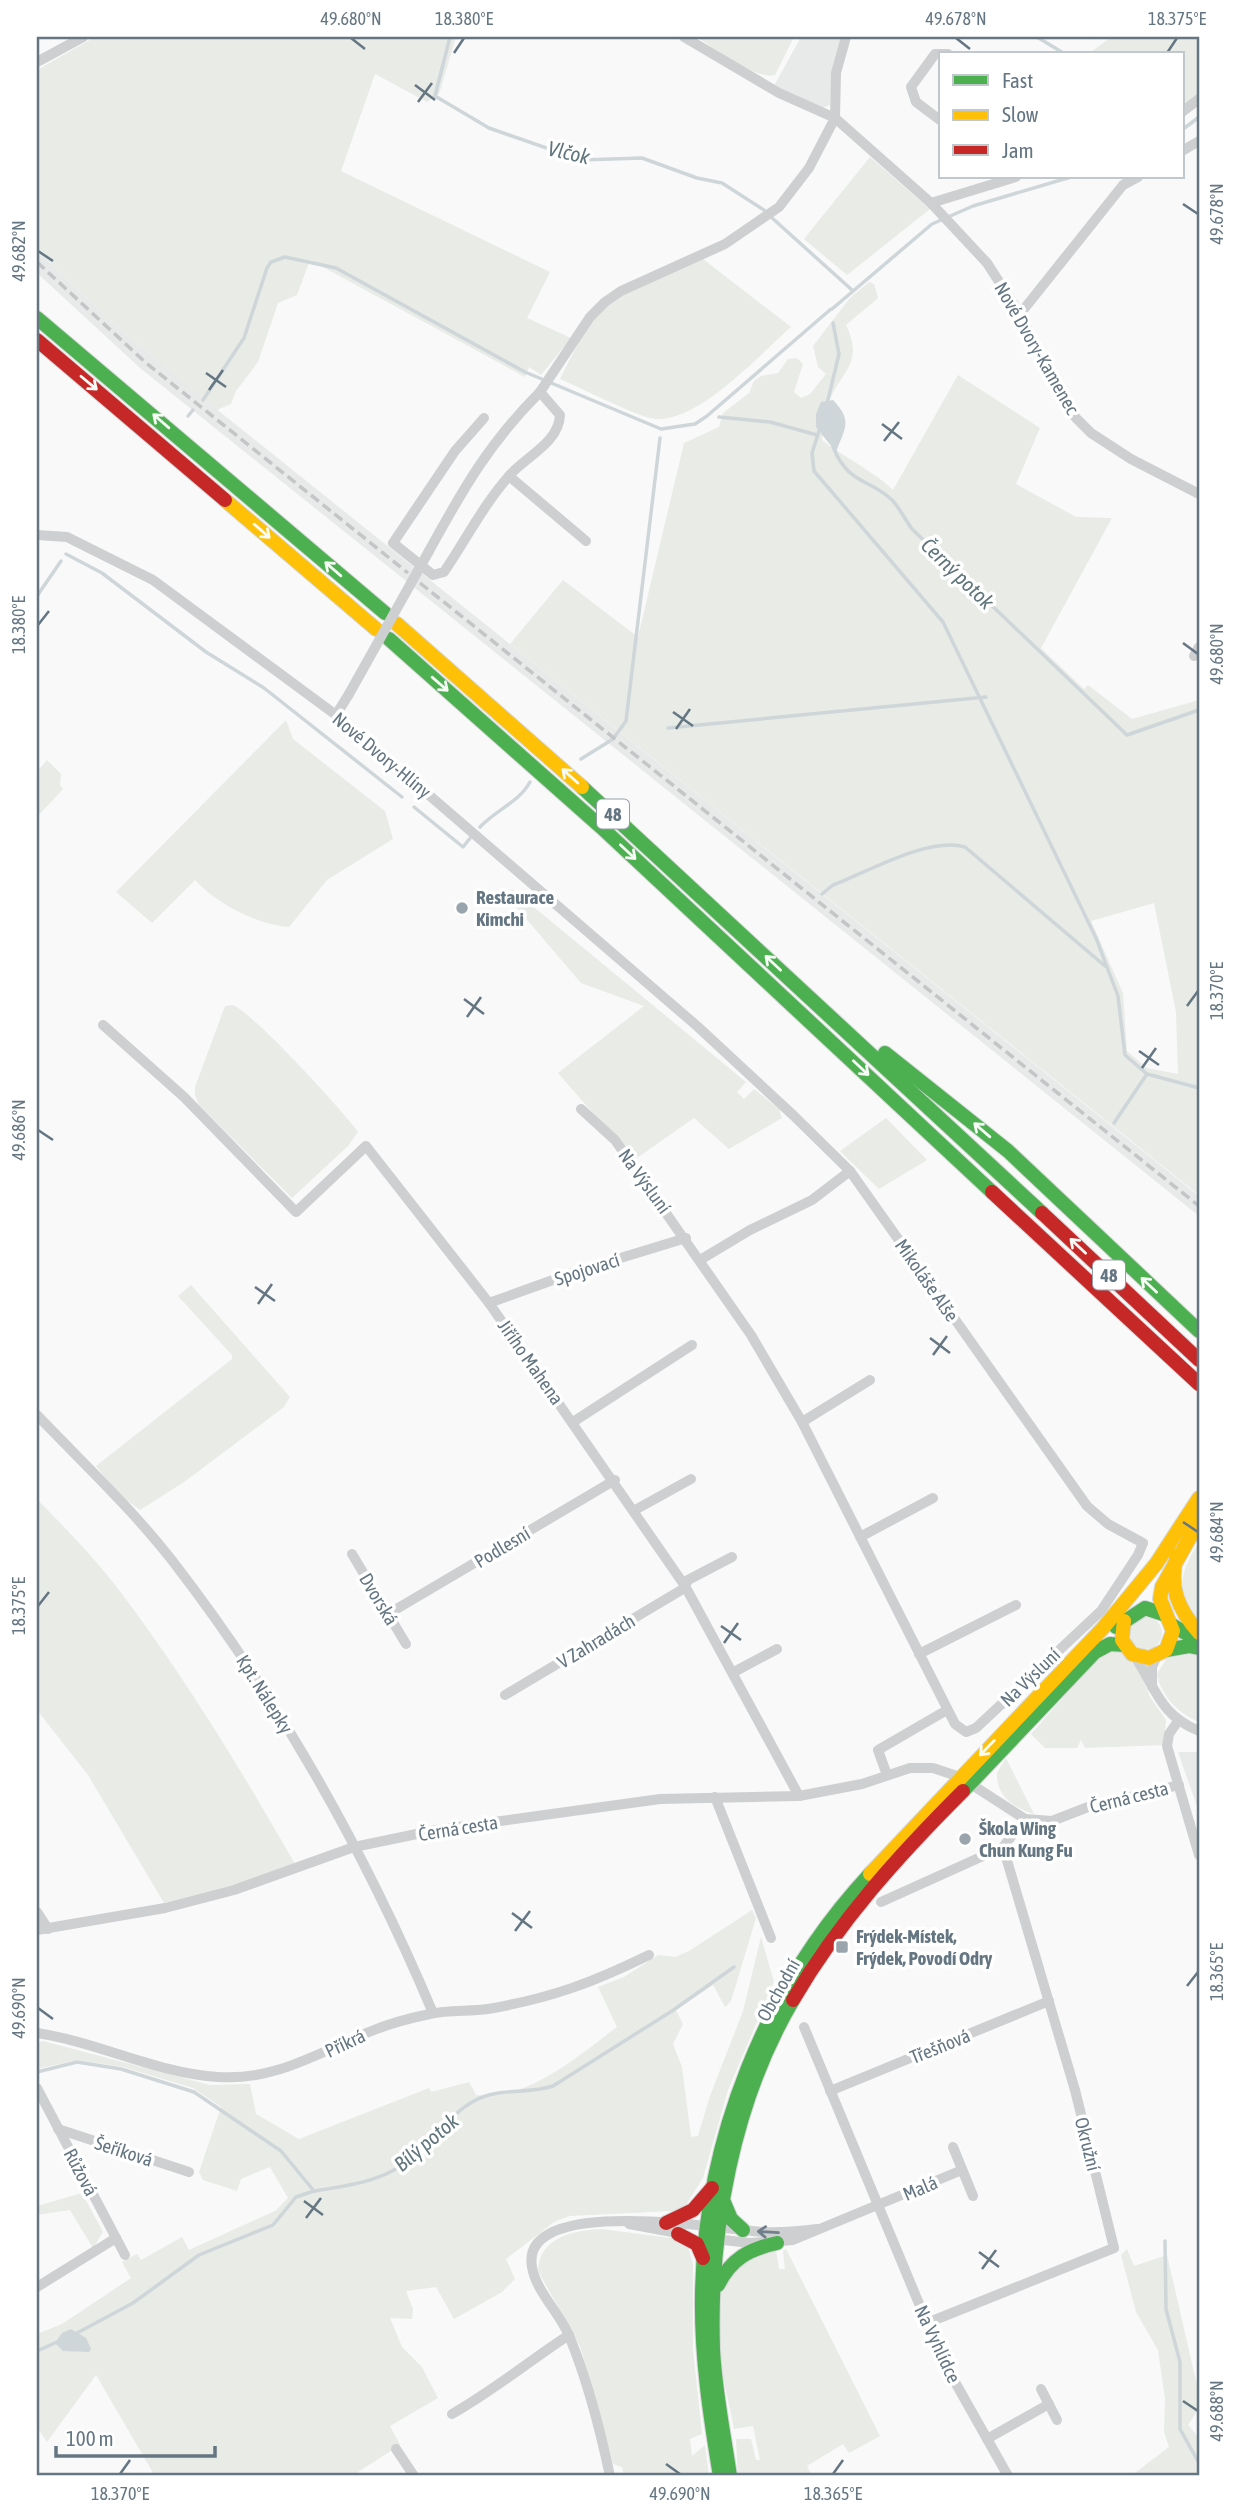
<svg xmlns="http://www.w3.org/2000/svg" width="1236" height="2513" viewBox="0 0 1236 2513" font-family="'Asap Condensed',sans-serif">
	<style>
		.built { fill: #e8e9e9 }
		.green { fill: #e8ebe6; fill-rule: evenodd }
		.water { fill: #ced6d9 }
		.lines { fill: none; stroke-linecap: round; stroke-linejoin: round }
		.stream { stroke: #ced6d9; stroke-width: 3.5 }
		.fast-casing { stroke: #d5d6d7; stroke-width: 16 }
		.slow-casing { stroke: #d5d6d7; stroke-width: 16 }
		.jam-casing { stroke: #d5d6d7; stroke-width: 16 }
		.street { stroke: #cecfd0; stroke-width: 10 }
		.fast { stroke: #4caf50; stroke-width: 14 }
		.slow { stroke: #ffc107; stroke-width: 14 }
		.jam { stroke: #c62828; stroke-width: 14 }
		.rail { stroke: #c3c5c6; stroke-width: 3.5; stroke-dasharray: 10 5; stroke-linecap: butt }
		.street-bridge { stroke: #cecfd0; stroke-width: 10 }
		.oneway { stroke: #f6fbf6 }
		.oneway2 { stroke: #707f8b }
		.ticks { fill: none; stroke: #657683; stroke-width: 2.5 }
		.poi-dot { fill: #99a4ac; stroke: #fff; stroke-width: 2.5 }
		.labels { text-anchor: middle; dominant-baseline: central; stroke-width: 7; stroke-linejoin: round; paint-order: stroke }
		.shield { fill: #fff; stroke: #939fa8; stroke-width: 2 }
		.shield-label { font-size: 18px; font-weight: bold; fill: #657683 }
		.street-label { font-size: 19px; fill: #657683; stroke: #fff }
		.poi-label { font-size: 19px; font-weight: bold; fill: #657683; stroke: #fff; text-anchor: start }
		.water-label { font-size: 21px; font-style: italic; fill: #60757c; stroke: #fff }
		.neatline { fill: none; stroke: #657683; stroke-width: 2.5 }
		.ticks-label { font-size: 18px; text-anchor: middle; fill: #657683 }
	</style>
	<rect width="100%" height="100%" fill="#f9f9f9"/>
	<g class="built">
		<polygon points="801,37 843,37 832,71 830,105 818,110 774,86"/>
		<polygon points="37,251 114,324 209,403 1199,1196 1199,1216 140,368 37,273"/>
		<polygon points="1178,1752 1199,1752 1199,1812"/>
	</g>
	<g class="green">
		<polygon points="95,37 456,37 439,94 427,102 375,74 341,171 550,272 527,318 571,338 541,375 529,367 525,377 310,260 297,295 278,303 258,362 236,391 231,404 217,410 114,324 37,251 37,70"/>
		<path d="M 697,37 L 794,37 L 775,75 C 755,80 714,48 697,37 Z"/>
		<polygon points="1111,37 1199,37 1199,94 1182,106 1182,54 1093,54 1091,52"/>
		<polygon points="870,157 930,209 847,275 804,239"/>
		<path d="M 703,259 L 791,327 C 759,355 699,422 655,419 C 637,417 580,387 560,379 C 572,355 584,329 602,309 C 623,286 674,272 703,259 Z"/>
		<path d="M 869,282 L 874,284 L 878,298 L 846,325 C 865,365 840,371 827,406 C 824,416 824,429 822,440 C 845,458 872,470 893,490 L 958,375 L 1040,428 L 1016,484 L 1076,517 L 1112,518 L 1041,648 L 1084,689 L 1088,685 L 1132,719 L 1199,700 L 1199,1195 L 510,644 L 563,580 L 638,637 L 684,443 L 719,427 L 723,413 L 749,393 L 754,381 L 761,376 L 778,373 L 788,359 L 797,358 L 803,364 L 794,392 L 801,398 L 810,394 L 826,374 L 818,367 L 813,346 L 850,298 ZM 1154,903 L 1176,1012 L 1178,1074 L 1147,1068 L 1127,1051 L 1123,993 L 1091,921 Z"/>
		<path d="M 286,720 L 293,739 L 385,811 L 393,839 L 327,880 L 289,927 C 257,925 216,903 195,880 L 152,923 L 116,892 Z"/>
		<polygon points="47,760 61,774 60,785 63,789 37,817 37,772"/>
		<polygon points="512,889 746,1082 737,1092 744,1099 754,1089 779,1109 782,1118 729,1149 694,1118 634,1160 558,1073 644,1006 581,983 505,894"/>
		<path d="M 233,1005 C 254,1014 342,1110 358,1132 L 348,1146 L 292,1198 L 199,1105 L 195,1095 L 195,1087 L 225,1006 Z"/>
		<polygon points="886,1118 927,1160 879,1189 840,1151"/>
		<polygon points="191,1285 290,1397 284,1407 184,1482 140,1510 118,1494 96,1466 232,1359 232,1355 178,1296"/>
		<path d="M 37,1499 C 64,1527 92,1555 116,1586 C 183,1674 240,1768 295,1864 L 235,1885 L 164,1903 L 88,1775 L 37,1710 Z"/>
		<path d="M 1199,1542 L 1199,1622 C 1177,1587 1177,1578 1199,1542 Z"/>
		<circle cx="1146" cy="1633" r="16"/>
		<polygon points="1104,1651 1120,1651 1139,1669 1150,1697 1166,1720 1164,1745 1085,1748 1081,1740 1077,1748 1045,1748 1031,1734"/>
		<path d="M 1199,1653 L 1199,1722 C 1179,1714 1161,1696 1157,1674 L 1167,1658 Z"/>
		<path d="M 1006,1758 L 1034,1814 C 1014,1808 996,1796 997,1773 Z"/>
		<path d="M 752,1910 L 756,1918 L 731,2001 L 725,2007 L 713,1985 L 676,2010 L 683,2024 L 673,2044 L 682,2067 L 691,2137 L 698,2136 L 710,2096 L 743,2011 L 761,1937 L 774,1982 L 728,2090 L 703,2178 L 684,2208 L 672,2211 L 569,2216 L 554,2222 L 506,2259 L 515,2279 L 502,2292 L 454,2319 L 436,2287 L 406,2291 L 413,2309 L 412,2319 L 390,2318 L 402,2347 L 422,2367 L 438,2398 L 390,2426 L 400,2445 L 352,2476 L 155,2476 L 96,2375 L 47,2442 L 37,2427 L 37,2334 L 62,2324 L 131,2278 L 122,2262 L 137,2254 L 141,2260 L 182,2237 L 189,2250 L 275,2211 L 288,2198 L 270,2167 L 241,2179 L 237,2191 L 203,2180 L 199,2172 L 221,2107 L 193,2088 L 123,2067 L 77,2060 L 37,2069 L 37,2043 L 43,2041 L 210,2085 L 250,2084 L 256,2114 L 299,2139 L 429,2088 L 431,2092 L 469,2082 L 476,2095 C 528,2101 578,2056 617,2027 L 598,1987 L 624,1977 L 658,1955 L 675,1957 L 689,1951 Z"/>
		<polygon points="82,2193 103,2232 93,2248 70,2210 37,2215 37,2206"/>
		<path d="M 602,2229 L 679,2239 L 688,2247 L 693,2264 L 693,2349 L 702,2434 L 690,2439 L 692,2456 L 705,2445 L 709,2476 L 624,2476 L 622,2467 L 613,2464 L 580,2346 L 538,2271 C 539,2237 575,2230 602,2229 Z"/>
		<path d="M 786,2249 L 880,2436 L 849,2453 L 843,2444 L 807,2466 L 812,2476 L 738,2476 L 736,2439 L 751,2439 L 756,2460 L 760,2460 L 753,2426 L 734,2429 C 727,2389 710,2338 720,2295 C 723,2282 735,2268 742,2257 L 776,2250 L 779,2269 L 785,2269 L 783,2251 Z"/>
		<polygon points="1127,2249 1134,2266 1167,2255 1199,2394 1199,2408 1188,2425 1199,2438 1199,2476 1131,2476 1169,2447 1164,2432 1165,2399 1158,2350 1136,2312 1121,2255"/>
	</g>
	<g class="water">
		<path d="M 833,400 C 853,421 845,428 836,452 L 816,427 L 816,414 L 821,402 Z"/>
		<polygon points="71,2329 86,2338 91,2349 89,2352 63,2351 55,2343 62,2333"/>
	</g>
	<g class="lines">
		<g class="stream">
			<polyline points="450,37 435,96 489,128 581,160 642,158 697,178 722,183 764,210"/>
			<polyline points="1037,37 1065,54"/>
			<polyline points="1182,130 1199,117"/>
			<polyline points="771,217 852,290"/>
			<polyline points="832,309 932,224 973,206 1071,177"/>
			<polyline points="203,400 244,338 267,268 271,262 285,257 336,268 525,372 661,429 695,424 707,416 831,309"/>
			<polyline points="827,404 839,354 833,323"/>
			<polyline points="188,416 193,410"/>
			<polyline points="719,417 770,422 817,435"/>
			<polyline points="820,428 812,453 814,471 943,622 1096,938 1118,996 1125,1055 1147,1074 1199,1088"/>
			<path d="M 833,447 C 849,486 870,478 893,501 C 900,509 906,521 912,529 L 1127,735 L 1199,710"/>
			<polyline points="66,554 102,573 206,652 264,688 402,797"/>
			<polyline points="37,596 61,561"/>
			<polyline points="668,728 986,697"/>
			<polyline points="581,759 613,739 626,721 660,438"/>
			<polyline points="414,807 463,847 471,837"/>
			<path d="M 480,827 C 496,810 519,802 530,782"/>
			<path d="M 822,894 L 833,885 C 867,872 930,836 965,847 L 1105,966"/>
			<polyline points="1114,1123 1147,1074"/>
			<path d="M 37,2072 L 77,2062 L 121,2069 L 194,2092 L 281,2151 L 314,2191 C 354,2185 388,2181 419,2152 C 437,2135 452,2113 474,2101 C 499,2087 526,2095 553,2086 L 672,2011 L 734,1967"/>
			<polyline points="1165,2241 1166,2309 1180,2362 1180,2429 1199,2463"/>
			<polyline points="77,2333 133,2303 199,2255 273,2225 296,2197 314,2191"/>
			<polyline points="37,2351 57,2342"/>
		</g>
		<g class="fast-casing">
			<g id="fast">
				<polyline points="37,318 385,613"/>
				<polyline points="389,639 601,827 992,1192"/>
				<polyline points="582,787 1042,1213"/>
				<polyline points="885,1053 1008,1151 1199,1331"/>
				<polyline points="1172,1625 1199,1641"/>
				<polyline points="1116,1627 1145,1608 1166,1615"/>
				<polyline points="1166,1650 1189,1646 1199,1648"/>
				<polyline points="963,1791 1095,1652 1110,1644 1125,1645"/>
				<polyline points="723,2200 731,2219 743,2230"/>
				<path d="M 718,2285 C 731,2259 749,2249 777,2243"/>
				<path d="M 720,2476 C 710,2416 701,2356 702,2296 C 704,2141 765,1987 870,1874"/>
				<path d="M 730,2476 C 724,2434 715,2392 713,2349 C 709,2232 733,2101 793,2000"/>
			</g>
		</g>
		<g class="slow-casing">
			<g id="slow">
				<polyline points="225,500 376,629"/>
				<polyline points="397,624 582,787"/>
				<path d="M 1177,1555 C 1168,1586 1178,1609 1199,1633"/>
				<polyline points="1124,1621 1122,1640 1132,1654 1149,1658 1166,1650 1173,1631 1160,1599 1162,1587 1199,1521"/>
				<polyline points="870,1874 1104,1627 1156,1564 1199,1498"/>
			</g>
		</g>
		<g class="jam-casing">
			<g id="jam">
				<polyline points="37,340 225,500"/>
				<polyline points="992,1192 1199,1384"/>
				<polyline points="1042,1213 1199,1360"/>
				<path d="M 793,2000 C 839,1921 899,1855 963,1791"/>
				<polyline points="666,2223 693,2210 712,2188"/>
				<polyline points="678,2234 697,2244 703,2258"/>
			</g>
		</g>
		<g class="street">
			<polyline points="684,37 779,93 835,118 931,203 987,263 1020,314 1061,397 1076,418 1091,433 1131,459 1199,494"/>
			<polyline points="37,62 83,37"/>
			<polyline points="1182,112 1199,99"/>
			<polyline points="940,120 916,102 911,87 935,54 948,54"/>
			<polyline points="1182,151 1199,141"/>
			<polyline points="931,203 1016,177"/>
			<polyline points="1020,314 1123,185 1138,177"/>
			<path d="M 484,418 L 455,451 L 393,543 L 433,575 L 444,572 C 465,541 484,504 509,476 C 525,457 559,443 560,415 L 540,392 L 590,317 L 605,302 L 621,291 L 725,244 L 779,207 L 809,168 L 835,118 L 836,73 L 846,37"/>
			<polyline points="509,476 586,541"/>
			<polyline points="37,535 67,537 153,580 336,715 697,1026 794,1116 850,1171 1087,1506 1108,1524 1143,1543 1138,1555 1101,1611 976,1728 966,1732 955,1724 802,1422 751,1335 615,1140 581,1109"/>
			<path d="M 429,551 C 463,489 489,443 540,392"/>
			<polyline points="1194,656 1199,647"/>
			<polyline points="336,715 349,694"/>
			<polyline points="103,1025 184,1097 296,1212 366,1146 489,1303 685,1586 799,1796"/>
			<polyline points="700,1260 750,1230 812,1200 850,1171"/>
			<polyline points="489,1303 578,1271 686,1238"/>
			<path d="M 37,1415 C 82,1462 130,1507 171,1559 C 278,1697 365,1852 433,2013"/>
			<polyline points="573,1422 692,1345"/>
			<polyline points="802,1422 870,1380"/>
			<polyline points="635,1510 691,1479"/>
			<polyline points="860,1537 933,1498"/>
			<polyline points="352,1554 406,1644"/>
			<polyline points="388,1614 615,1480"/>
			<polyline points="919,1654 1016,1605"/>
			<path d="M 1133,1654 C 1156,1687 1158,1714 1199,1731"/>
			<polyline points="734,1672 777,1649"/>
			<polyline points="1152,1687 1152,1667 1157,1656"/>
			<polyline points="505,1695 683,1589 688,1580 732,1557"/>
			<polyline points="1178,1721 1169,1734 1167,1746 1199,1855"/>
			<polyline points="887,1775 878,1750 947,1710"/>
			<polyline points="715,1797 771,1938"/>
			<polyline points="881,1902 1003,1847 1025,1819"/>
			<polyline points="37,1912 48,1929"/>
			<polyline points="37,1930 165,1908 234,1890 354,1847 436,1830 660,1799 799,1796 862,1784 910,1768 933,1768 960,1777 1025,1819 1052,1821 1088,1807 1179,1785"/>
			<polyline points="804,2027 942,2359 1008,2476"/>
			<path d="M 37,2033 C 98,2042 156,2073 218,2077 C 275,2081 318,2053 369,2032 C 388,2024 410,2018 430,2014 C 448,2009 469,2012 488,2009 C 551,1998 592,1983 649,1955"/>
			<polyline points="37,2088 125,2255"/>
			<polyline points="830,2091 1049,2001"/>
			<polyline points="58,2129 189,2172"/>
			<polyline points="953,2147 973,2196"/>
			<polyline points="629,2224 683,2234"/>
			<polyline points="715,2239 750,2243 793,2240 962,2170"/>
			<polyline points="37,2287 116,2238"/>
			<polyline points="927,2323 1114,2248 1075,2090 1003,1847"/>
			<polyline points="1041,2389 1057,2420"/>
			<path d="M 452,2414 C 493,2391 529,2361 569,2335"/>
			<polyline points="987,2439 1049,2404"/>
			<polyline points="396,2449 414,2476"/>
			<path d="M 610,2476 C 600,2429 588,2382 570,2338 C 561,2314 536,2292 532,2267 C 519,2193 727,2230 764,2232 C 782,2233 800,2231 817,2229"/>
		</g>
		<use href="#fast" class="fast"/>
		<use href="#slow" class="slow"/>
		<use href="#jam" class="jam"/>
		<g class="rail">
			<polyline points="37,262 145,362 408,573"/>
			<polyline points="420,583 1199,1206"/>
		</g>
		<polyline class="street-bridge" points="349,694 429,551"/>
	</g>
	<defs><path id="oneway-shaft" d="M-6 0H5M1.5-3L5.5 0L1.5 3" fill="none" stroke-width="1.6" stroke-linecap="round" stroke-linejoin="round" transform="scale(1.75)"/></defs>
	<g class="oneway">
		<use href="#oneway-shaft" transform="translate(89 383) rotate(40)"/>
		<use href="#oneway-shaft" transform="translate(161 421) rotate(-139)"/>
		<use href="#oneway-shaft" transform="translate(262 531) rotate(41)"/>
		<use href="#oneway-shaft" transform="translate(333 569) rotate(-139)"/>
		<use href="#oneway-shaft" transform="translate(440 684) rotate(41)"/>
		<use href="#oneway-shaft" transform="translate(570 776) rotate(-138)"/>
		<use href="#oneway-shaft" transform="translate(628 852) rotate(43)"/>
		<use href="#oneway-shaft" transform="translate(773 963) rotate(-137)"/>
		<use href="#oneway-shaft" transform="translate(861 1068) rotate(43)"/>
		<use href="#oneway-shaft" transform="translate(982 1130) rotate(-139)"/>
		<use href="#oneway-shaft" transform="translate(1078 1246) rotate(-137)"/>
		<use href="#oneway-shaft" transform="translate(1149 1285) rotate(-137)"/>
		<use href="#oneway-shaft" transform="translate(987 1748) rotate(134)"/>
	</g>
	<use class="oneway2" href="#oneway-shaft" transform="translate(768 2232) rotate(-177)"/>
	<path class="ticks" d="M 351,38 L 365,49M 956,38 L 970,49M 454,53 L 464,38M 1167,53 L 1177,38M 415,85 L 435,100M 418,102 L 432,83M 1183,204 L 1198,214M 38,251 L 53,261M 206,373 L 226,387M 209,390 L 223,370M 882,424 L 902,439M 884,441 L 899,422M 38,625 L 49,611M 1183,643 L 1198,654M 673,712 L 693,726M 676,729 L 690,709M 464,999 L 484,1014M 1187,1006 L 1198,991M 467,1017 L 481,997M 1139,1051 L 1159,1065M 1142,1068 L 1156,1048M 38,1130 L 53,1140M 255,1287 L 275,1301M 258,1304 L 272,1284M 930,1338 L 950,1353M 933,1355 L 947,1336M 1183,1522 L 1198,1532M 38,1606 L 49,1592M 721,1626 L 741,1640M 724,1643 L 738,1623M 512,1913 L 532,1928M 515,1931 L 530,1911M 1187,1986 L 1198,1972M 38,2008 L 53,2019M 304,2201 L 323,2215M 306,2218 L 321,2198M 979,2252 L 999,2267M 982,2269 L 996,2250M 1183,2401 L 1198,2411M 666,2464 L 680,2474M 120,2474 L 130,2460M 833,2474 L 843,2460"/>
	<g class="poi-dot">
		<circle cx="462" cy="908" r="7"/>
		<circle cx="965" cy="1839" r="7"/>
		<rect x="835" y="1940" width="14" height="14" rx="3.5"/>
	</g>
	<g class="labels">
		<g class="shield">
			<rect x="597" y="799.5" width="32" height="29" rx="5"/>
			<rect x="1093" y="1260.5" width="32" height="29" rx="5"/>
		</g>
		<g class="shield-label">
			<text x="613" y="814">48</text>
			<text x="1109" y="1275">48</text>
		</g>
		<g class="street-label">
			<text transform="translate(1037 348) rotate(60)">Nové Dvory-Kamenec</text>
			<text transform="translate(382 755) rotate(40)">Nové Dvory-Hlíny</text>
			<text transform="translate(645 1181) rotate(54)">Na Výsluní</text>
			<text transform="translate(587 1269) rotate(-18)">Spojovací</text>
			<text transform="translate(927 1280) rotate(55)">Mikoláše Alše</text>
			<text transform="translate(531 1362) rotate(55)">Jiřího Mahena</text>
			<text transform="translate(502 1547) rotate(-31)">Podlesní</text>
			<text transform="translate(379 1599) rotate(59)">Dvorská</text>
			<text transform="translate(596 1641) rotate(-31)">V Zahradách</text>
			<text transform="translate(1030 1677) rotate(-44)">Na Výsluní</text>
			<text transform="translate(265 1694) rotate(58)">Kpt. Nálepky</text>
			<text transform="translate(1129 1797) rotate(-14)">Černá cesta</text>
			<text transform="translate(458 1828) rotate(-9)">Černá cesta</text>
			<text transform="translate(778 1990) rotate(-61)">Obchodní</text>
			<text transform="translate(345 2043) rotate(-25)">Příkrá</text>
			<text transform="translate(940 2046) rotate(-22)">Třešňová</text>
			<text transform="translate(1088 2144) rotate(76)">Okružní</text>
			<text transform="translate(124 2151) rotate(18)">Šeříková</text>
			<text transform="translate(81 2172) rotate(62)">Růžová</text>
			<text transform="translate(920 2188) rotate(-23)">Malá</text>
			<text transform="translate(938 2344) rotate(65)">Na Vyhlídce</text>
		</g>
		<g class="poi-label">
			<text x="476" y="897">Restaurace<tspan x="476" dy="22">Kimchi</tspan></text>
			<text x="979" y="1828">Škola Wing<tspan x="979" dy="22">Chun Kung Fu</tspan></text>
			<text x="856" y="1936">Frýdek-Místek,<tspan x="856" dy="22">Frýdek, Povodí Odry</tspan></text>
		</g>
		<g class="water-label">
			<text transform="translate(569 152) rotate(13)">Vlčok</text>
			<text transform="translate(958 573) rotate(44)">Černý potok</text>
			<text transform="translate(426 2142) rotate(-40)">Bílý potok</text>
		</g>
	</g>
	<rect width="1236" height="2513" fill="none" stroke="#ffffff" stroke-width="77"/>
	<rect x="939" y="52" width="245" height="126" fill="#ffffff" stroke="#c1c8cd" stroke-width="2"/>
	<rect x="953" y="75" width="35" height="10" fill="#4caf50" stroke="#c1c8cd" stroke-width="2"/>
	<text x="1002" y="88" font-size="21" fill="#657683">Fast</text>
	<rect x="953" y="110" width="35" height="10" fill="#ffc107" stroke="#c1c8cd" stroke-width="2"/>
	<text x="1002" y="122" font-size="21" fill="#657683">Slow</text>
	<rect x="953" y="145" width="35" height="10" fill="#c62828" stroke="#c1c8cd" stroke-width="2"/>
	<text x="1002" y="158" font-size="21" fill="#657683">Jam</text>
	<path d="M56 2446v10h159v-10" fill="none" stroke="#657683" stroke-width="3.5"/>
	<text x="66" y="2446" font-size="21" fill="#657683" stroke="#ffffff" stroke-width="5" paint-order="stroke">100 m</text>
	<rect x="38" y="38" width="1160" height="2436" class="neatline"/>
	<g class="ticks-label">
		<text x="351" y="25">49.680°N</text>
		<text x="464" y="25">18.380°E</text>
		<text x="956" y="25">49.678°N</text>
		<text x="1177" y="25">18.375°E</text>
		<text transform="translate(1217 214) rotate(-90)" y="6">49.678°N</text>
		<text transform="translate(19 251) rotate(-90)" y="6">49.682°N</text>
		<text transform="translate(19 625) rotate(-90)" y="6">18.380°E</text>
		<text transform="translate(1217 654) rotate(-90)" y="6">49.680°N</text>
		<text transform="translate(1217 991) rotate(-90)" y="6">18.370°E</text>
		<text transform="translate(19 1130) rotate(-90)" y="6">49.686°N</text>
		<text transform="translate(1217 1532) rotate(-90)" y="6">49.684°N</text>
		<text transform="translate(19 1606) rotate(-90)" y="6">18.375°E</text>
		<text transform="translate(1217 1972) rotate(-90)" y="6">18.365°E</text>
		<text transform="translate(19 2008) rotate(-90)" y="6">49.690°N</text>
		<text transform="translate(1217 2411) rotate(-90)" y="6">49.688°N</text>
		<text x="120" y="2500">18.370°E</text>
		<text x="680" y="2500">49.690°N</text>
		<text x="833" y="2500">18.365°E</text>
	</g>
</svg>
